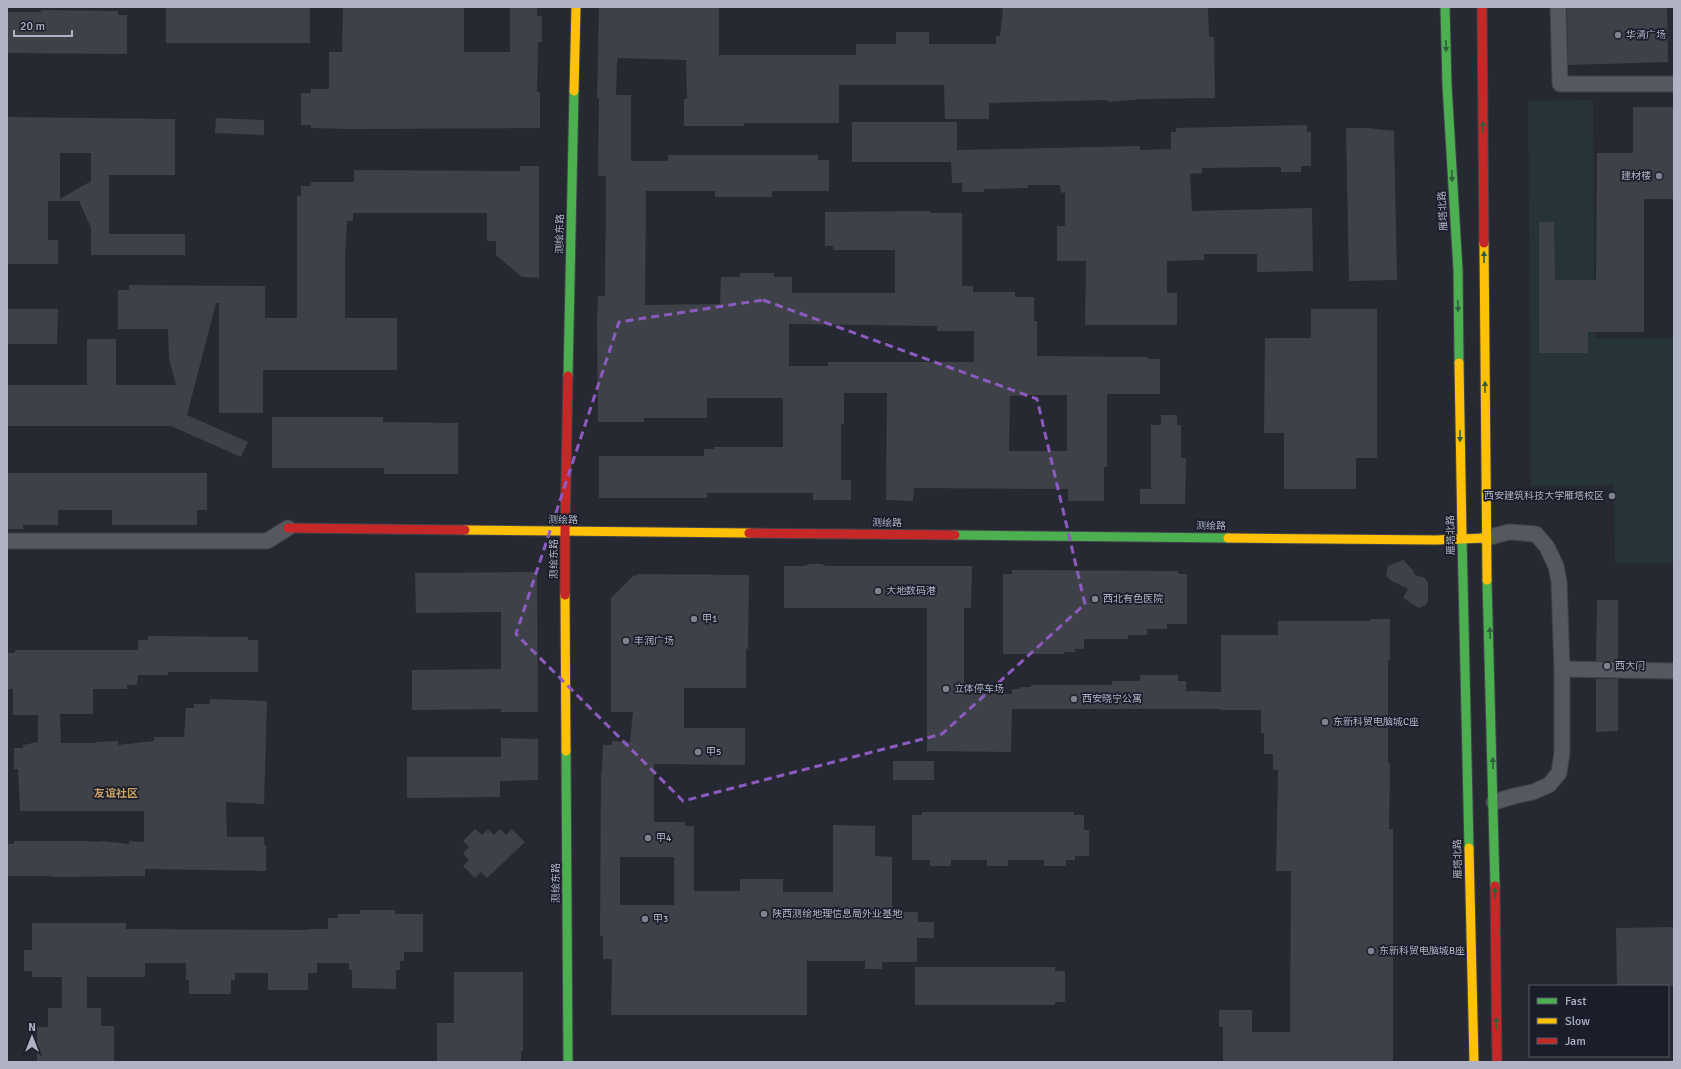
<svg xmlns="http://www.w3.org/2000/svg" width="1681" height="1069" viewBox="0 0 1681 1069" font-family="Signika,'Noto Sans SC',sans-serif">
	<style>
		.green { fill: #263339 }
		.building { fill: #3e4148; fill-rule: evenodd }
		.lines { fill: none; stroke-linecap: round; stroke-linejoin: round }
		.street-casing { stroke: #42434a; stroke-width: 17 }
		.fast-casing { stroke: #42434a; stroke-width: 11 }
		.slow-casing { stroke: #42434a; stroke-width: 11 }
		.jam-casing { stroke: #42434a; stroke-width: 11 }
		.street { stroke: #55585f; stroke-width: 15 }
		.fast { stroke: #4caf50; stroke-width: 9 }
		.slow { stroke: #ffc107; stroke-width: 9 }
		.jam { stroke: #c62828; stroke-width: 9 }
		.oneway { fill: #305f3c }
		.marked { fill: none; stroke: #8d5bc0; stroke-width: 3; stroke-dasharray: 8 5; stroke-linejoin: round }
		.poi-dot { fill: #7f8390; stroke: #1a1e2b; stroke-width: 1.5 }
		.labels { text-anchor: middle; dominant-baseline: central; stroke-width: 3.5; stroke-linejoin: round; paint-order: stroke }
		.poi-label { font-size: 10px; fill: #afb3c3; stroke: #1a1e2b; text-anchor: start }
		.street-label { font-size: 10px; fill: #afb3c3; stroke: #1a1e2b }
		.neighbourhood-label { font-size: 11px; font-weight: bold; fill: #cca161; stroke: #1a1e2b }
	</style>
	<rect width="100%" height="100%" fill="#262931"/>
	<polygon class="green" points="1593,100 1595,338 1674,338 1674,563 1615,563 1614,485 1531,486 1528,101"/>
	<g class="building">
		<polygon points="176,7 310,7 310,43 166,43 166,8 176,8"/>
		<polygon points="343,7 464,7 464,52 510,52 510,7 537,7 537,16 542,16 542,42 538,42 538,52 537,92 540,92 540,128 351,129 311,128 311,125 301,125 301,93 311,93 311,89 329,89 329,52 342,52"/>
		<path d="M 599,7 L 719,7 L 719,55 L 856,55 L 856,44 L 896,44 L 896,32 L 929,32 L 929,44 L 996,44 L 996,36 L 1000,36 L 1003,7 L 1208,7 L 1209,37 L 1214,37 L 1215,98 L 1143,99 L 1108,102 L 1108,100 L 989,103 L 989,119 L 945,119 L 944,85 L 839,85 L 839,123 L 744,123 L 744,126 L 684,126 L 684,99 L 687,99 L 686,60 L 618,58 L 617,61 L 616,95 L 631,95 L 631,161 L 668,161 L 668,155 L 818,155 L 818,160 L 829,160 L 829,191 L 772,191 L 772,197 L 715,197 L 715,191 L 646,191 L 645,305 L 720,304 L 721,277 L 740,277 L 740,273 L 774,273 L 774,277 L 792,277 L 792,293 L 895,293 L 895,250 L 833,250 L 833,246 L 825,246 L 825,212 L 930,211 L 930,213 L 962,213 L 962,286 L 973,286 L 973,292 L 1015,292 L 1015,297 L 1034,297 L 1034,321 L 1037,321 L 1037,356 L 1148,357 L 1148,359 L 1160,359 L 1160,394 L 1107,394 L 1107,467 L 1104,467 L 1104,501 L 1068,501 L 1068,489 L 914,488 L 913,501 L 886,500 L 887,393 L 844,393 L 844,424 L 841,424 L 841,480 L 851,480 L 851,500 L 813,500 L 813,493 L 707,493 L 707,498 L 599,498 L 599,456 L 704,456 L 704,449 L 714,449 L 714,447 L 783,447 L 783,398 L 707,398 L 707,418 L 644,418 L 644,422 L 598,422 L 597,320 L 598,296 L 605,296 L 606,176 L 598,176 L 599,98 L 597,98 ZM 789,324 L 937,326 L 937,331 L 974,331 L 974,362 L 828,362 L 828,366 L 789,366 ZM 1030,395 L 1067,395 L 1067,451 L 1009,451 L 1010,396 Z"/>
		<polygon points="1567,7 1667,7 1668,62 1568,65"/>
		<polygon points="41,10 118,11 118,15 127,15 127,54 7,53 7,12 41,12"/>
		<polygon points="1633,107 1674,107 1674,199 1644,199 1644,332 1588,332 1588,353 1539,353 1539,222 1554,222 1555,280 1596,280 1597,153 1633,153"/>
		<path d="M 7,117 L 175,119 L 175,175 L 109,175 L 109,234 L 185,234 L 185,255 L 91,255 L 91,228 L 79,201 L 48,201 L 48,240 L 58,240 L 58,264 L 7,264 ZM 60,153 L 91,153 L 91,181 L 60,199 Z"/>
		<polygon points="216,118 264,120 264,135 215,133"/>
		<polygon points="852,122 957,122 957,150 1140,146 1140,150 1171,149 1171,132 1176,132 1176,128 1307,125 1307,132 1311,132 1311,166 1301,166 1301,172 1281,172 1281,167 1202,168 1202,173 1190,174 1192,211 1312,208 1313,271 1257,272 1257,254 1204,254 1204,260 1167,261 1167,293 1177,293 1177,325 1085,325 1086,261 1057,261 1057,226 1065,226 1065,192 1061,193 1060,185 1028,185 1028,188 984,189 984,192 962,192 962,183 952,183 951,162 852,162"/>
		<polygon points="1346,128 1367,128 1394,131 1397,280 1349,281"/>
		<polygon points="520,166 539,166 539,278 522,277 496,255 496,241 487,241 487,213 353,213 353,221 347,221 345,257 345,318 397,318 397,370 263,370 263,413 219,413 219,303 216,303 187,415 248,442 241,457 171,426 7,426 7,385 87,385 87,339 116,339 116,385 176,385 169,359 168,329 118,329 118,290 129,290 129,285 265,286 265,318 297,318 297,196 301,196 301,186 311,186 311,182 354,182 354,170 520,171"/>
		<polygon points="7,309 58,309 57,344 7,344"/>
		<polygon points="1311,309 1377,309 1377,458 1356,458 1356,489 1284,489 1284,433 1264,433 1265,338 1311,338"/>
		<polygon points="1161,415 1177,415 1177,425 1181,425 1181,458 1186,458 1185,504 1140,504 1140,489 1151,489 1151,425 1161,425"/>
		<polygon points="272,417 383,417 383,422 458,423 458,474 384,474 384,468 272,468"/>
		<polygon points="7,473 207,473 207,510 197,510 197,525 112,525 112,510 58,510 58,525 23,525 23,529 7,529"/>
		<polygon points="1403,560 1413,570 1415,575 1425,578 1428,584 1428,600 1426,605 1419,608 1403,598 1408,589 1394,582 1388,578 1386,574 1388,566"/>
		<polygon points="810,564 821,564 827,566 972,566 971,608 964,608 964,693 1012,694 1012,689 1020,689 1020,687 1031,687 1031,685 1112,685 1112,681 1140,681 1140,675 1178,675 1178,681 1186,681 1186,691 1221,692 1221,635 1278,635 1278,621 1370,621 1370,619 1390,619 1390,660 1388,660 1388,763 1390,763 1389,829 1393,829 1393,1062 1223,1062 1223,1027 1219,1027 1219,1010 1252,1010 1252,1032 1290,1032 1291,871 1276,871 1278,770 1273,770 1273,754 1264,754 1264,733 1261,733 1261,710 1221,710 1221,709 1012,709 1011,752 927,751 927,608 784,608 784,566 803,566"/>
		<polygon points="1012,570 1178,571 1178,574 1187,574 1187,624 1167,624 1167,629 1147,629 1147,635 1128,635 1128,639 1084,639 1084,649 1075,649 1075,652 1064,652 1064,654 1003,654 1003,574 1012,574"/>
		<polygon points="537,572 538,712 501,712 501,709 412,710 412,670 501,669 501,612 416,613 415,573"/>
		<path d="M 638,574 L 749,575 L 748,649 L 746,649 L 746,688 L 684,688 L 684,728 L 745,728 L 745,765 L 654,764 L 654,822 L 685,822 L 685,826 L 694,826 L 694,891 L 740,891 L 740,879 L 783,879 L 783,892 L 833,892 L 833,825 L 875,826 L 875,856 L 892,857 L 892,912 L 918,912 L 918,922 L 934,922 L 934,938 L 917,938 L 917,962 L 882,962 L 882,969 L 865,969 L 865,961 L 807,961 L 807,1015 L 611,1015 L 612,959 L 603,959 L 603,936 L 600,936 L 601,772 L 602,772 L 603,745 L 612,745 L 612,741 L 630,742 L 633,712 L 611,712 L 611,598 L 634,575 L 636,576 ZM 620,857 L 674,857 L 674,905 L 620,905 Z"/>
		<polygon points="1597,600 1618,600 1618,661 1596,661"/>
		<polygon points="148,636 248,637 248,640 258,640 258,672 168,672 168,675 138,675 137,685 127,685 127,689 93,689 93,714 60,714 61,743 96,743 96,742 118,741 118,745 154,741 154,737 184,737 186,708 194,708 194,704 210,704 210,699 267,701 264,804 226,802 227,837 264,837 264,845 266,845 266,871 145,869 145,876 51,877 50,876 7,876 7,844 14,844 14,841 88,841 101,842 101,841 129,844 129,841 144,842 144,811 20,811 18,769 14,769 14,748 23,748 23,745 38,742 38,715 13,715 13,689 7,689 7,653 15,653 15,650 138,650 138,640 148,640"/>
		<polygon points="1596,679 1618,679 1618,731 1596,732"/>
		<polygon points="501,738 538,739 538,780 500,781 500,797 407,798 407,757 501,757"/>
		<rect x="893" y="761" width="41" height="19"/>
		<polygon points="922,812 1074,812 1074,815 1084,815 1084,830 1089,830 1089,856 1075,856 1075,860 1066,860 1066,866 1044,866 1044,860 1008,860 1008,866 987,866 987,860 951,860 951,866 930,866 930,860 912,860 912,815 922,815"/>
		<polygon points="475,829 482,835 488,829 494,835 500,829 506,835 512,829 525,842 487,878 481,872 475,878 463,866 469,860 463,853 469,847 463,841"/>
		<polygon points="360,910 395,910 395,914 423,914 423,952 404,952 404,961 400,961 400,970 396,970 396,989 352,988 352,970 349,970 349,963 317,963 317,973 308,973 308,990 268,990 268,973 235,973 235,980 231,980 231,994 189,994 189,980 186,980 186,963 145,963 145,977 87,977 87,1008 101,1008 101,1026 114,1026 114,1062 37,1062 37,1027 48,1027 48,1008 62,1008 62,977 32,977 32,971 24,971 24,950 32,950 32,923 126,923 126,929 308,930 308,929 328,929 328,918 338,918 338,914 360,914"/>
		<polygon points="1674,927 1674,986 1617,986 1616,928"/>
		<polygon points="915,967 1055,967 1055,971 1065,971 1065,1002 1055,1002 1055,1005 915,1005"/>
		<polygon points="454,972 523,972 523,1051 521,1051 521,1062 437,1062 437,1023 454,1023"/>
	</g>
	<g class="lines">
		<g class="street-casing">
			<g id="street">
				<polyline points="1558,7 1560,84 1674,84"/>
				<polyline points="1486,538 1509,532 1536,534 1547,547 1556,566 1559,582 1562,669 1562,753 1559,773 1549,785 1533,792 1514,796 1494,802"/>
				<polyline points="7,541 267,541 288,528"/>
				<polyline points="1562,669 1674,671"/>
			</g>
		</g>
		<g class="fast-casing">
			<g id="fast">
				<polyline points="1445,7 1447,85 1458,270 1459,363"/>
				<polyline points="568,376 574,91"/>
				<polyline points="955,535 1228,538"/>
				<polyline points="1462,536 1469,848"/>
				<polyline points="1487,580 1495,886"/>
				<polyline points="566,751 568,1062"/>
			</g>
		</g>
		<g class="slow-casing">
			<g id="slow">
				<polyline points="574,91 576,7"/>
				<polyline points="1484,243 1487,580"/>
				<polyline points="1459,363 1462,536"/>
				<polyline points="465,530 749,533"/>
				<polyline points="1228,538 1436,540 1486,538"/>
				<polyline points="565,595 566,751"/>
				<polyline points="1469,848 1474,1062"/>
			</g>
		</g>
		<g class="jam-casing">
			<g id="jam">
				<polyline points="1482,7 1484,243"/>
				<polyline points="288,528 465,530"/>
				<polyline points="749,533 955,535"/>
				<polyline points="565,595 565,531 568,376"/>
				<polyline points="1495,886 1497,1062"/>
			</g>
		</g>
		<use href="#street" class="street"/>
		<use href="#fast" class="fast"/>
		<use href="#slow" class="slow"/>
		<use href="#jam" class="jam"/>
	</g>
	<defs><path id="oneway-solid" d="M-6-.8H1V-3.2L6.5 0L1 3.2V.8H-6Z"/></defs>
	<g class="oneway">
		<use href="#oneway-solid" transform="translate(1446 46) rotate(89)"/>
		<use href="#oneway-solid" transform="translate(1483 127) rotate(-90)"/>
		<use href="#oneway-solid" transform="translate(1452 176) rotate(87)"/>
		<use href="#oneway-solid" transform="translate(1484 257) rotate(-90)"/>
		<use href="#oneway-solid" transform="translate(1458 306) rotate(89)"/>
		<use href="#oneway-solid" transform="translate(1485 387) rotate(-90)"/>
		<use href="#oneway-solid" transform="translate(1460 436) rotate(89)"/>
		<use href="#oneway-solid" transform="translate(1490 633) rotate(-92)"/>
		<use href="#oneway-solid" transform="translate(1493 763) rotate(-91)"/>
		<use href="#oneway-solid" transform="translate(1495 893) rotate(-90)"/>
		<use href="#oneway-solid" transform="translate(1496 1023) rotate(-91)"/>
	</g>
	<path class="marked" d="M 763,300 L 1037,399 L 1085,604 L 942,734 L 683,801 L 516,634 L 619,322 Z"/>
	<g class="poi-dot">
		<circle cx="1618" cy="35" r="4"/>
		<circle cx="1659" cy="176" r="4"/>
		<circle cx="1612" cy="496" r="4"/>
		<circle cx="878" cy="591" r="4"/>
		<circle cx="1095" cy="599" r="4"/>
		<circle cx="694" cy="619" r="4"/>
		<circle cx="626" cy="641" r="4"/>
		<circle cx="1607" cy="666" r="4"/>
		<circle cx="946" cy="689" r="4"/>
		<circle cx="1074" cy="699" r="4"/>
		<circle cx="1325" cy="722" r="4"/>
		<circle cx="698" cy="752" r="4"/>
		<circle cx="648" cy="838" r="4"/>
		<circle cx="764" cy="914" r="4"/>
		<circle cx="645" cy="919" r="4"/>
		<circle cx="1371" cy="951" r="4"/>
	</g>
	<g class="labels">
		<g class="poi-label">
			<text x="1626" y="35">华清广场</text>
			<text x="1651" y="176" text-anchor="end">建材楼</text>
			<text x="1604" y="496" text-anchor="end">西安建筑科技大学雁塔校区</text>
			<text x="886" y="591">大地数码港</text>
			<text x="1103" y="599">西北有色医院</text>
			<text x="702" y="619">甲1</text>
			<text x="634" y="641">丰润广场</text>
			<text x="1615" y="666">西大门</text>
			<text x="954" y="689">立体停车场</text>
			<text x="1082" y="699">西安晓宁公寓</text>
			<text x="1333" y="722">东新科贸电脑城C座</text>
			<text x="706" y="752">甲5</text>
			<text x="656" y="838">甲4</text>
			<text x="772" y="914">陕西测绘地理信息局外业基地</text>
			<text x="653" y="919">甲3</text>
			<text x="1379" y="951">东新科贸电脑城B座</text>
		</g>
		<g class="street-label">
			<text transform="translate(1443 211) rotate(-93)">雁塔北路</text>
			<text transform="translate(560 234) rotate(-89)">测绘东路</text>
			<text transform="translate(563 520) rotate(1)">测绘路</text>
			<text transform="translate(887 523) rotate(1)">测绘路</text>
			<text transform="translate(1211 526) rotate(1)">测绘路</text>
			<text transform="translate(1451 535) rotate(-91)">雁塔北路</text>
			<text transform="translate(554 559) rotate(-90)">测绘东路</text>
			<text transform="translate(1458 859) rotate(-91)">雁塔北路</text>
			<text transform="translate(556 883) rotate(-90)">测绘东路</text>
		</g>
		<g class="neighbourhood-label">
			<text x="116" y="793">友谊社区</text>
		</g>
	</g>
	<rect width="1681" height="1069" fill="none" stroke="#afb3c3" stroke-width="16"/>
	<rect x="1529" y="985" width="140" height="72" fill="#1a1e2b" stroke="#565a68"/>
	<rect x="1537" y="998" width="20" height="6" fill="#4caf50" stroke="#565a68"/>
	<text x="1565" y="1005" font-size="12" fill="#afb3c3">Fast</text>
	<rect x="1537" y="1018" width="20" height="6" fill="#ffc107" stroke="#565a68"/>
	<text x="1565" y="1025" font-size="12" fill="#afb3c3">Slow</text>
	<rect x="1537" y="1038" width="20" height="6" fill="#c62828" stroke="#565a68"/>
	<text x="1565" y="1045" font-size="12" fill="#afb3c3">Jam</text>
	<g transform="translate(32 1037)" stroke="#1a1e2b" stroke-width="3" paint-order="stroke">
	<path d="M0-3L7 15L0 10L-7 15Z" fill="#afb3c3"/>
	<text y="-6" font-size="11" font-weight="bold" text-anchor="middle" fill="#afb3c3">N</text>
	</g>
	<path d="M14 30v6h58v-6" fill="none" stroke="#afb3c3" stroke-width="2"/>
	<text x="20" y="30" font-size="12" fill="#afb3c3" stroke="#1a1e2b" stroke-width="3" paint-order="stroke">20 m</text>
</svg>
